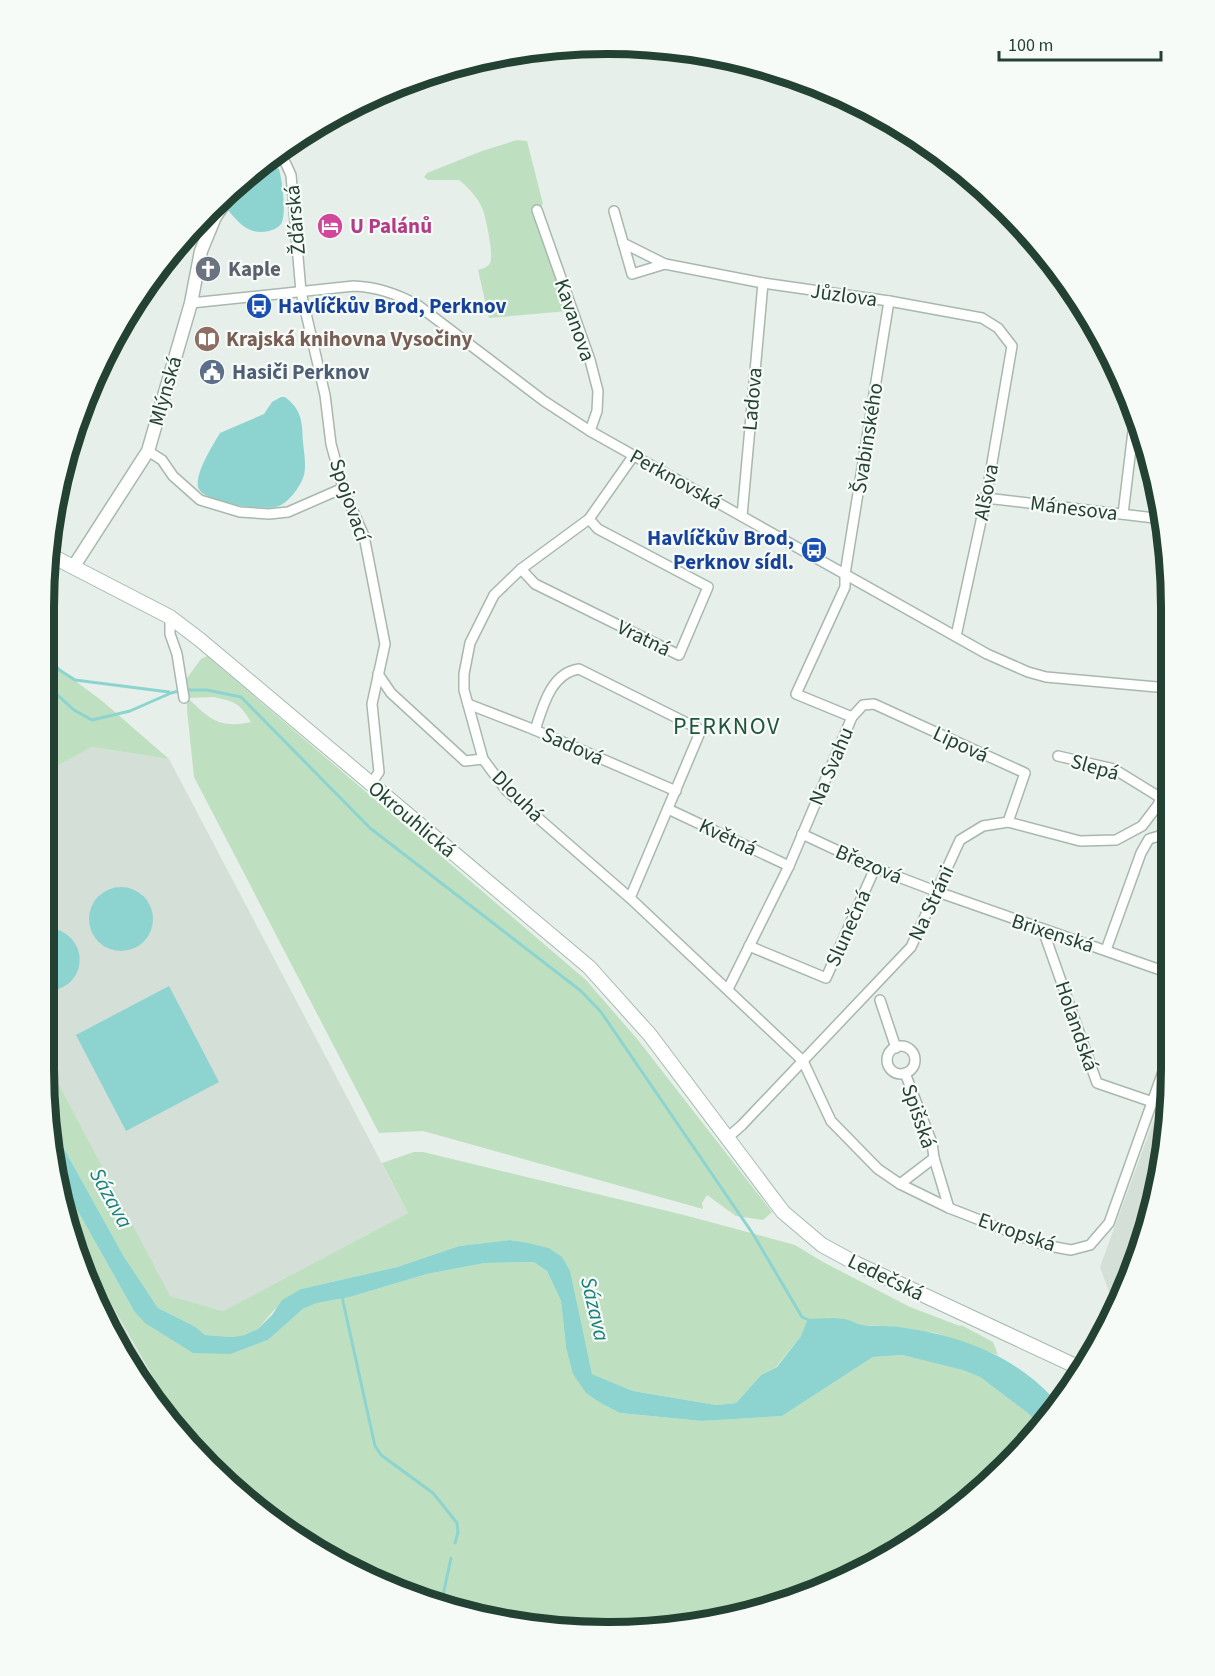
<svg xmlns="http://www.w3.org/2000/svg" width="1215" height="1676" viewBox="0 0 1215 1676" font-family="'Source Sans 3',sans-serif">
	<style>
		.built { fill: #d4dfd7 }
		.green { fill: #bfe0c0; fill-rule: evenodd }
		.water { fill: #8dd4d0 }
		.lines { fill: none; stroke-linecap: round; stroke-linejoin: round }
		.stream { stroke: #8dd4d0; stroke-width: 3 }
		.minor-casing { stroke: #a8b8af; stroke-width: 12 }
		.tertiary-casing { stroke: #a8b8af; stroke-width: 15 }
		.secondary-casing { stroke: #a4bbae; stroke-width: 16 }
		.minor { stroke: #fff; stroke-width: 9 }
		.tertiary { stroke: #fff; stroke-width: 12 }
		.secondary { stroke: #fff; stroke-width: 14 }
		.rail { stroke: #5f7d6e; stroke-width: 3; stroke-dasharray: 12 6; stroke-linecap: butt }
		.labels { text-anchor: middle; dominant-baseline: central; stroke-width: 4.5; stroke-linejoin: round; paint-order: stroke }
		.street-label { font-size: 21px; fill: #244233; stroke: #f7fbf8 }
		.hotel-label { font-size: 21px; font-weight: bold; fill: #b23c85; stroke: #f7fbf8; text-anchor: start }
		.worship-label { font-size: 21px; font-weight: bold; fill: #5b616d; stroke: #f7fbf8; text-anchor: start }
		.transit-label { font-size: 21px; font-weight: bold; fill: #164399; stroke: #f7fbf8; text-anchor: start }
		.education-label { font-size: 21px; font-weight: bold; fill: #785e54; stroke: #f7fbf8; text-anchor: start }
		.service-label { font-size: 21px; font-weight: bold; fill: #4e5e75; stroke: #f7fbf8; text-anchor: start }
		.water-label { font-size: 22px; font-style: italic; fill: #1c807b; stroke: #f7fbf8 }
		.quarter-label { font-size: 24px; letter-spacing: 1.5px; fill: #1f553c; stroke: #f7fbf8 }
		.rim { fill: none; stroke: #244233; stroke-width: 8 }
	</style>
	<rect width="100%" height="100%" fill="#e6efe9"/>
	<g class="built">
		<polygon points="92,747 169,759 408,1213 223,1311 169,1296 44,1056 44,773"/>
		<polygon points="1156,1114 1168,1119 1152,1215 1116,1311 1100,1267"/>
		<polygon points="72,1235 172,1413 191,1442 138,1382"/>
	</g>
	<g class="green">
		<path d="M 517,140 L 527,141 L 543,204 L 539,210 L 568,311 L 489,318 L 478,270 C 482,269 488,267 490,263 C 494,254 486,220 483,210 C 479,199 468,187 459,180 L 428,180 L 424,177 L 427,173 L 482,151 Z"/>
		<polygon points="44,652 67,675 101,700 169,759 92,747 44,773"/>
		<path d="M 207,656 L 586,980 L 638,1040 L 772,1212 L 763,1220 L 736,1216 L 707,1195 L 702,1203 L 703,1209 L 423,1131 L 379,1133 L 194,777 L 187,710 L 187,678 L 201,659 ZM 213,697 C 234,701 240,703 251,722 C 220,729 209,719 188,698 Z"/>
		<polygon points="44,1056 170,1296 223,1311 408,1213 382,1163 414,1152 423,1152 684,1215 795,1245 823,1262 910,1307 960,1326 961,1325 993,1342 998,1355 936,1333 897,1327 860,1325 845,1319 828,1318 801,1336 776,1367 761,1375 736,1403 716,1405 633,1391 592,1374 579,1317 549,1248 510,1240 459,1246 397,1267 301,1289 274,1310 258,1329 244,1335 232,1337 205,1335 196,1327 158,1308 123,1255 51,1125"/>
		<polygon points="57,1174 134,1311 231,1354 268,1340 303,1309 317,1303 350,1297 427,1274 485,1263 535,1262 547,1271 561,1301 566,1347 620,1413 702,1421 782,1416 873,1357 902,1355 964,1370 980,1377 1029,1414 1040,1427 951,1516 824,1589 681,1628 534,1628 358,1574 236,1493 185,1433 72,1235 63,1215"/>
	</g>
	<g class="water">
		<path d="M 267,164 L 279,169 C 282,180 287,214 281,224 C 278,228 273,230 269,231 C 249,236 239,223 227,209 L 256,169 Z"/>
		<path d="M 281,397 L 285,397 C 302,410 302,421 303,442 C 304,452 307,469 303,478 C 299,488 289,502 279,506 C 266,512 202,503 198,487 C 195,473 213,445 220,433 L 264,414 L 272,402 Z"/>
		<circle cx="121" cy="919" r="32"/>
		<path d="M 44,927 C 93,930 90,992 44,991 Z"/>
		<polygon points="169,986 219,1082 126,1131 76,1035"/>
		<path d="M 51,1125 L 123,1255 L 158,1308 L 196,1327 L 205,1335 L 232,1337 L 244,1335 L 258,1329 L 272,1315 L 282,1300 L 301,1289 L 397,1267 L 459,1246 L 510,1240 L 528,1243 L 549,1248 L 562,1257 L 570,1271 L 592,1374 L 633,1391 L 716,1405 L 736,1403 L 761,1375 L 777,1367 L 801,1336 L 808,1319 C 820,1319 833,1317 845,1319 C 851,1320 856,1324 862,1325 C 874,1327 887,1325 899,1327 C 960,1335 1018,1356 1059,1405 L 1040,1427 L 1029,1414 L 980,1377 L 963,1370 L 902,1355 L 873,1357 L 782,1416 L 702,1421 L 620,1413 L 601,1403 L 586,1393 L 573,1374 L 566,1347 L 561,1301 L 547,1271 L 534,1262 L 485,1263 L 427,1274 L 350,1297 L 317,1303 L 303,1309 L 268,1340 L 231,1354 L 193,1353 L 145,1323 L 134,1311 L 57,1174 Z"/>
	</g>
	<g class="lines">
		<g class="stream">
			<polyline points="44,660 75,680 169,692"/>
			<polyline points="44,683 74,710 92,720 130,711 171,693 183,690 207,690 241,697 370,828 581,991 601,1012 753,1234 802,1317 811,1321"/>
			<polyline points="342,1297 375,1446 381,1455 433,1493 457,1523 458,1532 455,1543"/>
			<polyline points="442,1600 451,1558"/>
		</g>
		<g class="minor-casing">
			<g id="minor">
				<polyline points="278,152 286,164 291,175 301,292 325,395 331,444 343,488 364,536 385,644 372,704 379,772 371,784"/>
				<polyline points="537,210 590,360 598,391 597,411 590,431"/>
				<polyline points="614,211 632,274 665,264 763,283 889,301 982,318 998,328 1012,346 986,498 956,636"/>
				<polyline points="623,243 665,264"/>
				<path d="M 191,303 L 354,286 C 378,287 398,294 419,306 L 544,401 L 590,431 L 987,654 L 1028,672 L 1046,677 L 1168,688"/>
				<polyline points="148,451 162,460 173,476 200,500 240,512 269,514 288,512 343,488"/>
				<polyline points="634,455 589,519 521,569 494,595 470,643 464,674 464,690 483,759 506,790 630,898 803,1061 831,1121 878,1169 900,1184 949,1208 1044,1245 1071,1250 1090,1245 1109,1223 1170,1052"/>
				<polyline points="986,498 1163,519"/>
				<polyline points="1123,514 1135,415"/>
				<polyline points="742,516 763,283"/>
				<polyline points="521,569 535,584 679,655 708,587 598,529 589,519"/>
				<polyline points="170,617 170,634 177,654 184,698"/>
				<polyline points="378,674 391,693 465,761 483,759"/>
				<polyline points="468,704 535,730 676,791"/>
				<polyline points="852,717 796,694 845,587 845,574 889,301"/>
				<path d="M 535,730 C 543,706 551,673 579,669 L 701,730 L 630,898"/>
				<polyline points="1058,756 1114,769 1161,798"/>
				<polyline points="668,809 789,866"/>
				<polyline points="802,834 875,868 938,892 1169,973"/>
				<polyline points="1043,930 1097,1083 1170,1108"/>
				<polyline points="749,946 826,978 875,868"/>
				<polyline points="1106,950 1141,853 1149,839 1169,833"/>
				<polyline points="728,989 789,866 852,717 863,705 874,704 1025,773 1008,822"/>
				<polyline points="880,1000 896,1048"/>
				<circle cx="901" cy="1060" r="14"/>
				<polyline points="905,1073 932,1143 934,1158 949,1208"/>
				<polyline points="726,1139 742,1125 911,947 960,840 983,826 1008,822 1080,841 1116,840 1142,826 1158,805 1168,781"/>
				<polyline points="900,1184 934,1158"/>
			</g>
		</g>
		<g class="tertiary-casing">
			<polyline id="tertiary" points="74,566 148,451 191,303 201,251 215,217 225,202"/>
		</g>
		<g class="secondary-casing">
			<polyline id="secondary" points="50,555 170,617 199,639 589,967 650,1035 783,1212 822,1245 857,1264 1082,1369"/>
		</g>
		<use href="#minor" class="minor"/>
		<use href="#tertiary" class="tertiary"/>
		<use href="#secondary" class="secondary"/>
		<polyline class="rail" points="115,1331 155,1400"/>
	</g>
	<defs>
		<g id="hotel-disc" transform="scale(1.35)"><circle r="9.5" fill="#d1479c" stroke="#f7fbf8"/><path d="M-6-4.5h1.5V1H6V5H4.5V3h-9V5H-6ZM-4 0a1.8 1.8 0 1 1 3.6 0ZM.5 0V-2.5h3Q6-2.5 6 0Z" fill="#fff"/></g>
		<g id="church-disc" transform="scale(1.35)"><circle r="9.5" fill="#6b7280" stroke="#f7fbf8"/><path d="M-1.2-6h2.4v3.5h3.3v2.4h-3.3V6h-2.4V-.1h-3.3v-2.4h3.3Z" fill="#fff"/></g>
		<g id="bus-disc" transform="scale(1.35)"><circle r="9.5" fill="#1a4fb4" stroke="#f7fbf8"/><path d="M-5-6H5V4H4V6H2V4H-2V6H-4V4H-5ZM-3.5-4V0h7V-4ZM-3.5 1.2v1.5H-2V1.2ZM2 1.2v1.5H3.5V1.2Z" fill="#fff"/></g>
		<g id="library-disc" transform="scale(1.35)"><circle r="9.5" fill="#8d6e63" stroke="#f7fbf8"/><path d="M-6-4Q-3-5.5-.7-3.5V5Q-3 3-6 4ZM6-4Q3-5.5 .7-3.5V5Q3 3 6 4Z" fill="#fff"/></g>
		<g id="civic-disc" transform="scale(1.35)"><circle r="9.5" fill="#5c6f8a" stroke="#f7fbf8"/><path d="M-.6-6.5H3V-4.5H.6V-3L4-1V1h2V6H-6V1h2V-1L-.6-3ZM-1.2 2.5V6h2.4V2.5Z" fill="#fff"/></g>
	</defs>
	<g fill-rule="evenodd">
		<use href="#hotel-disc" x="330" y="226"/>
		<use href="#church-disc" x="208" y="269"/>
		<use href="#bus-disc" x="259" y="306"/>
		<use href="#library-disc" x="207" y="339"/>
		<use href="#civic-disc" x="212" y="372"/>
		<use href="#bus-disc" x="814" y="550"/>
	</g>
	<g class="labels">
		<g class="street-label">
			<text transform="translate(295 220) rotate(-95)">Žďárská</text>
			<text transform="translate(844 295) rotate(8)">Jůzlova</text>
			<text transform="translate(575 320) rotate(71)">Kavanova</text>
			<text transform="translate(165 391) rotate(-74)">Mlýnská</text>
			<text transform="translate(752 399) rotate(-85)">Ladova</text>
			<text transform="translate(867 438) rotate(-81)">Švabinského</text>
			<text transform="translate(676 479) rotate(29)">Perknovská</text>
			<text transform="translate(986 492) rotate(-79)">Alšova</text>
			<text transform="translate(350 500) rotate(71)">Spojovací</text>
			<text transform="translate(1074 508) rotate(7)">Mánesova</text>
			<text transform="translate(644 638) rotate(26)">Vratná</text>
			<text transform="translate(961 744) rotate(25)">Lipová</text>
			<text transform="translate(573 746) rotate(24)">Sadová</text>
			<text transform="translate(831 766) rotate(-67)">Na Svahu</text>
			<text transform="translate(1095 767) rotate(16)">Slepá</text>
			<text transform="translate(518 796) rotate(45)">Dlouhá</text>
			<text transform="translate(412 819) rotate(40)">Okrouhlická</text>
			<text transform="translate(728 837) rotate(25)">Květná</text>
			<text transform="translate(869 864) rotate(23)">Březová</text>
			<text transform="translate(931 903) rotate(-65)">Na Stráni</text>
			<text transform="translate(848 928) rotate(-66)">Slunečná</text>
			<text transform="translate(1053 933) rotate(18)">Brixenská</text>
			<text transform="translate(1077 1026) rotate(71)">Holandská</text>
			<text transform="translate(919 1116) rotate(71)">Spišská</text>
			<text transform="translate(1017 1232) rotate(19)">Evropská</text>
			<text transform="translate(886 1277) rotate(26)">Ledečská</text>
		</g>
		<g class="hotel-label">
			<text x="350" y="226">U Palánů</text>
		</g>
		<g class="worship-label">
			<text x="228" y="269">Kaple</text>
		</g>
		<g class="transit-label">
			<text x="278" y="306">Havlíčkův Brod, Perknov</text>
			<text x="794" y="538" text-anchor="end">Havlíčkův Brod,<tspan x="794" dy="24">Perknov sídl.</tspan></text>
		</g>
		<g class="education-label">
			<text x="226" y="339">Krajská knihovna Vysočiny</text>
		</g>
		<g class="service-label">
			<text x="232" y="372">Hasiči Perknov</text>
		</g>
		<g class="water-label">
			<text transform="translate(111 1198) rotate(61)">Sázava</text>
			<text transform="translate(595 1309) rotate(77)">Sázava</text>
		</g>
		<g class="quarter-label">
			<text x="727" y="726">PERKNOV</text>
		</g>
	</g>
	<path d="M0 0H1215V1676H0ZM607 54H608A553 553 0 0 1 1161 607V1069A553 553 0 0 1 608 1622H607A553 553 0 0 1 54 1069V607A553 553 0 0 1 607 54Z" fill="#f7fbf8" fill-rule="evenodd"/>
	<path class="rim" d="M607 54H608A553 553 0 0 1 1161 607V1069A553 553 0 0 1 608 1622H607A553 553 0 0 1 54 1069V607A553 553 0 0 1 607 54Z"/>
	<path d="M999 51v9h162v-9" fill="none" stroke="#244233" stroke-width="3"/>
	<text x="1008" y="51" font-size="18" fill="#244233" stroke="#f7fbf8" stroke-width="4.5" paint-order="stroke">100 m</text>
</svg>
